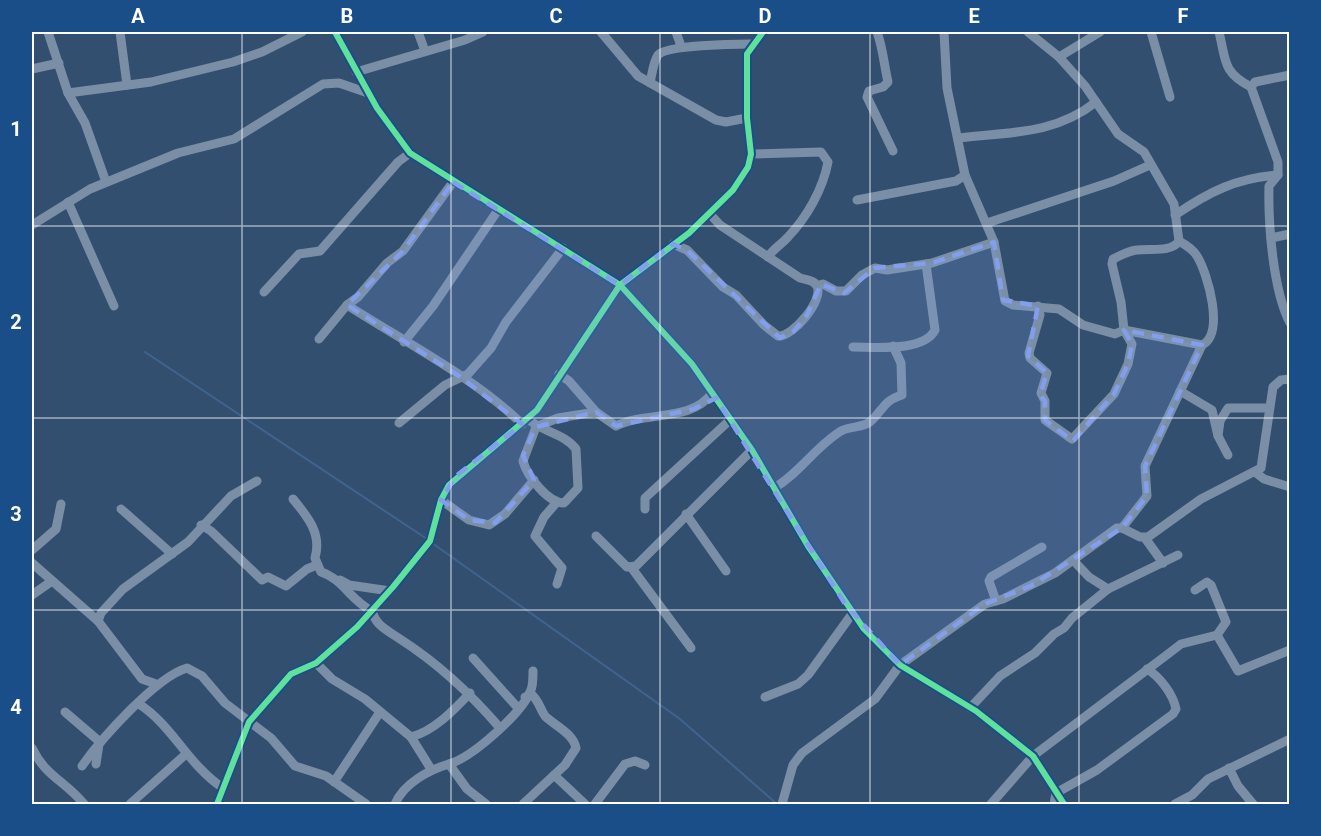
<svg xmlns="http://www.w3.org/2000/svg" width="1321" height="836" viewBox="0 0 1321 836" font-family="Roboto,sans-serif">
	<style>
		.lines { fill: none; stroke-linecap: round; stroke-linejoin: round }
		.stream { stroke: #3f648e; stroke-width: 2 }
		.minor { stroke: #7a8fa5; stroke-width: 9 }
		.cycleway-casing { stroke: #1a4e89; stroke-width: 10 }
		.cycleway { stroke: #60e19b; stroke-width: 6 }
		.marked { fill: #839eea; fill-opacity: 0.2; stroke: #839eea; stroke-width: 4.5; stroke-dasharray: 12 8; stroke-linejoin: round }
		.grid { fill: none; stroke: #fff; stroke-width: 1.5; stroke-opacity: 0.55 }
		.neatline { fill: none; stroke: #fff; stroke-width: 2 }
		.grid-label { font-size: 20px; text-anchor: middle; font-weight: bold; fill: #fff }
	</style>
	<rect width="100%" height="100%" fill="#334f70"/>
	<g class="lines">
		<g class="stream">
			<polyline points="145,352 427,539"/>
			<polyline points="432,543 680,719 777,804"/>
		</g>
		<g class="minor">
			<polyline points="48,32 68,93 85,123 106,182"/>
			<polyline points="120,32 127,85"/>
			<polyline points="335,32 377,108 410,153 620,285 692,364 752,450 808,546 864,629 900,665 976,711 1033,756 1064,804"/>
			<polyline points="418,32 425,51"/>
			<polyline points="601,32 638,76 716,120 726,122 747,118"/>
			<polyline points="676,32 681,46"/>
			<path d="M 877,32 C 883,48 884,65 888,82 L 883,87 L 869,91 L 867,97 L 893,151"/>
			<path d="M 944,32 L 947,88 L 965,175 L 994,242 L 1005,301 L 1013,305 L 1059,309 L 1083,325 L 1115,334 L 1124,330 L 1121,302 L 1112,264 L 1113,259 C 1121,255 1128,251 1137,250 C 1150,248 1171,253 1179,241"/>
			<polyline points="1028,32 1059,57 1085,86 1118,134 1144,152 1174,204 1179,241"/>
			<polyline points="1151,32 1170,97"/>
			<path d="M 1219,32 C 1226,60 1222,72 1251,87"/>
			<polyline points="1059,57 1100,32"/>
			<polyline points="32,69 59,63"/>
			<polyline points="356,72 465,40 483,32"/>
			<path d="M 1290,75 L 1255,82 L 1251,87 L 1278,162 L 1278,175 L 1269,186 C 1268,223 1273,291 1290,323"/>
			<path d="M 650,83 C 652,75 653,62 658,55 C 666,45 735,44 751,44"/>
			<polyline points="68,93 151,82 233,62 262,52 302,32"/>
			<path d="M 958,138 C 1009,132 1054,135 1096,102"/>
			<path d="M 751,154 L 821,152 L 828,162 C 823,189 807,217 788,237 C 781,245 774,248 768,257"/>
			<polyline points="857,200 956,181 965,175"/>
			<polyline points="68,202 114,306"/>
			<path d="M 1175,215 C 1209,192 1236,178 1278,175"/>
			<polyline points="987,223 1114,181 1150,165"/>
			<polyline points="32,225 90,189 178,153 234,139 323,84 339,83 368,93"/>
			<polyline points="1271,238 1290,234"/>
			<path d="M 673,244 L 687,250 L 723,287 L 736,295 L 764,325 L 778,336 C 793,337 824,300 817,286 C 814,280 807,280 800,278 L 720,225 L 709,213"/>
			<polyline points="817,286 823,284 836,291 846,291 862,275 875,268 887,270 932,263 994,242"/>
			<polyline points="264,292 299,254 320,251 398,162 410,153"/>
			<path d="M 347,305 C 403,341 475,378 522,424"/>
			<path d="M 1038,306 L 1040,315 L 1029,353 L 1030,358 L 1047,373 L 1041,393 L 1045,401 L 1045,420 L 1072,439 L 1114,394 L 1128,364 L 1132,344 L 1124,330 L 1202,345 C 1225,334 1208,274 1197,256 C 1193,249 1187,246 1179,241"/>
			<polyline points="319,339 347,305 358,297 387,263 403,251 453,182"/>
			<polyline points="404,342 433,306 498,210"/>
			<path d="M 853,347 C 875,347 924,352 935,330 L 926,264"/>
			<polyline points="1180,391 1212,410 1218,436 1220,421 1228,408 1269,408"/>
			<path d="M 596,412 L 616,426 C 646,411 692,422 712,393"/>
			<path d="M 528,419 C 542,432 564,433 576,449 L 578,488 L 564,503 C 548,503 527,476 523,461 L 536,427 L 558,418 L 596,412 L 569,381 L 559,374"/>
			<polyline points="399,423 445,385 468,374 491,348 506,322 563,248"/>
			<polyline points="1218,436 1228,455"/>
			<polyline points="1255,472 1264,479 1290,487"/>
			<path d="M 774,488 C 800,473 815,447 841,431 C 850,426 864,428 871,421 C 885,408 883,401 902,395 L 901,363 L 893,346"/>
			<path d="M 293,499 C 308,517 322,534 315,558 L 321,572 C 343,579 351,601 372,611 C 376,626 387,630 400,639 C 439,664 470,693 500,728"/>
			<polyline points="441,500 469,520 489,525 505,514 534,480"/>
			<polyline points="557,502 544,517 535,536 562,568 557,584"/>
			<polyline points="121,509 172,554"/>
			<polyline points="645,509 645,498 730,420"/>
			<polyline points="686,514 726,571"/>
			<polyline points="201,525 211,531 262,580 268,577 286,586 307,569 317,565"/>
			<polyline points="1122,528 1140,537 1148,537 1201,499 1261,468 1273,387 1281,380 1290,379"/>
			<polyline points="596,536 627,567 636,566 752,450"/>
			<polyline points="1145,538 1163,563"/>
			<polyline points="32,550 56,529 61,504"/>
			<polyline points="32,563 98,621 142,679 156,684"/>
			<polyline points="631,567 691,648"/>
			<polyline points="340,580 349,585 390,591"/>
			<polyline points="1108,589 1178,555"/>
			<polyline points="32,595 52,581"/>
			<polyline points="996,601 989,581 991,577 1042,547"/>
			<polyline points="98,621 101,613 123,589 188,542 231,496 257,481"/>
			<polyline points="1217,635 1238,671 1290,650"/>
			<polyline points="473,658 518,708"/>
			<path d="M 316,663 L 332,679 L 365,699 L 411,737 C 434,731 454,710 470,693"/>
			<polyline points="765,697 798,684 808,675 852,614"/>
			<path d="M 139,704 C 173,726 188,765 223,788"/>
			<polyline points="970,708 1000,676 1035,653 1054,634 1064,628 1072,618 1108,589 1089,577 1073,560"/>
			<polyline points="65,712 100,742"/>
			<polyline points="411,737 431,769"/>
			<path d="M 32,748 C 46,777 64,780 84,804"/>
			<polyline points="96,764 99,744"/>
			<polyline points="449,764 467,789 486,804"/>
			<path d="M 82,766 C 101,739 156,677 187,668 L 202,676 L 225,703 L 271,738 L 295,766 L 326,776 L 366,804"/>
			<polyline points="1229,768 1238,786 1253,804"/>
			<polyline points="554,775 585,804"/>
			<polyline points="334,782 380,712"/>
			<polyline points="130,804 186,754"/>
			<polyline points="217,804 249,722 291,674 316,663 357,627 393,587 430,541 441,500 449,485 537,410 620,285 689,233 733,190 748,167 751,154 747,118 747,54 763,32"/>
			<path d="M 395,804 C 404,783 429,770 449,764 C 473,757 522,713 531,690 C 533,685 533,677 533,671"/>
			<path d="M 523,804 L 565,765 L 576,748 C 573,733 555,726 545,716 C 540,709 539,701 532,695 L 525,697"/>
			<polyline points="595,804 625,764 635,761 645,765"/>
			<polyline points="782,804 793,765 802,753 875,699 900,665 985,604 1003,599 1055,573 1117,528 1122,528 1147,496 1145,466 1202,345"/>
			<polyline points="991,804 1033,756 1168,654 1181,644 1217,635 1226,622 1211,585 1207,582 1195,590"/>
			<path d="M 1054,804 L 1056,793 L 1097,770 L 1173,714 L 1176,709 C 1173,694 1160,677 1147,669"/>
			<polyline points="1175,804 1192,795 1208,779 1290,739"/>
		</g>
		<g class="cycleway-casing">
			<g id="cycleway">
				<polyline points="335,32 377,108 410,153 620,285 692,364 752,450 808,546 864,629 900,665 976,711 1033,756 1064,804"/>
				<polyline points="217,804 249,722 291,674 316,663 357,627 393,587 430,541 441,500 449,485 537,410 620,285 689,233 733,190 748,167 751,154 747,118 747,54 763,32"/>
			</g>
		</g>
		<use href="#cycleway" class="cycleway"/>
	</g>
	<path class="marked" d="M 453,182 L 620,285 L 673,244 L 687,250 L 780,338 L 794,331 L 807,315 L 821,284 L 844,293 L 875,268 L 932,263 L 994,242 L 1003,300 L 1038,306 L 1028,356 L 1047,373 L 1040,395 L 1045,401 L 1045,420 L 1073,441 L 1114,394 L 1128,364 L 1132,344 L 1124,330 L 1202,345 L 1145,466 L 1147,496 L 1122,528 L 1031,586 L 985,604 L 900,665 L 845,604 L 716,398 L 694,409 L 616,426 L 596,412 L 536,427 L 523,455 L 534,480 L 495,523 L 469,520 L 441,500 L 456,476 L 522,424 L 459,376 L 347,305 L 403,251 Z"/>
	<path class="grid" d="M 242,32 L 242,804M 451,32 L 451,804M 660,32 L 660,804M 870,32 L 870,804M 1079,32 L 1079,804M 32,226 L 1290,226M 32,418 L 1290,418M 32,610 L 1290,610"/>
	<rect width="1321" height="836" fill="none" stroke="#1a4e89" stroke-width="66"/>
	<rect x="33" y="33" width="1255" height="770" class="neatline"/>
	<g class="grid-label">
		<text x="138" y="23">A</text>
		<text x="347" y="23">B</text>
		<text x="556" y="23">C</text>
		<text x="765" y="23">D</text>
		<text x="974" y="23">E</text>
		<text x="1183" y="23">F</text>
		<text x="16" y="136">1</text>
		<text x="16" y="329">2</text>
		<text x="16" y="521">3</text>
		<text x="16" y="714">4</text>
	</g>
</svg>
